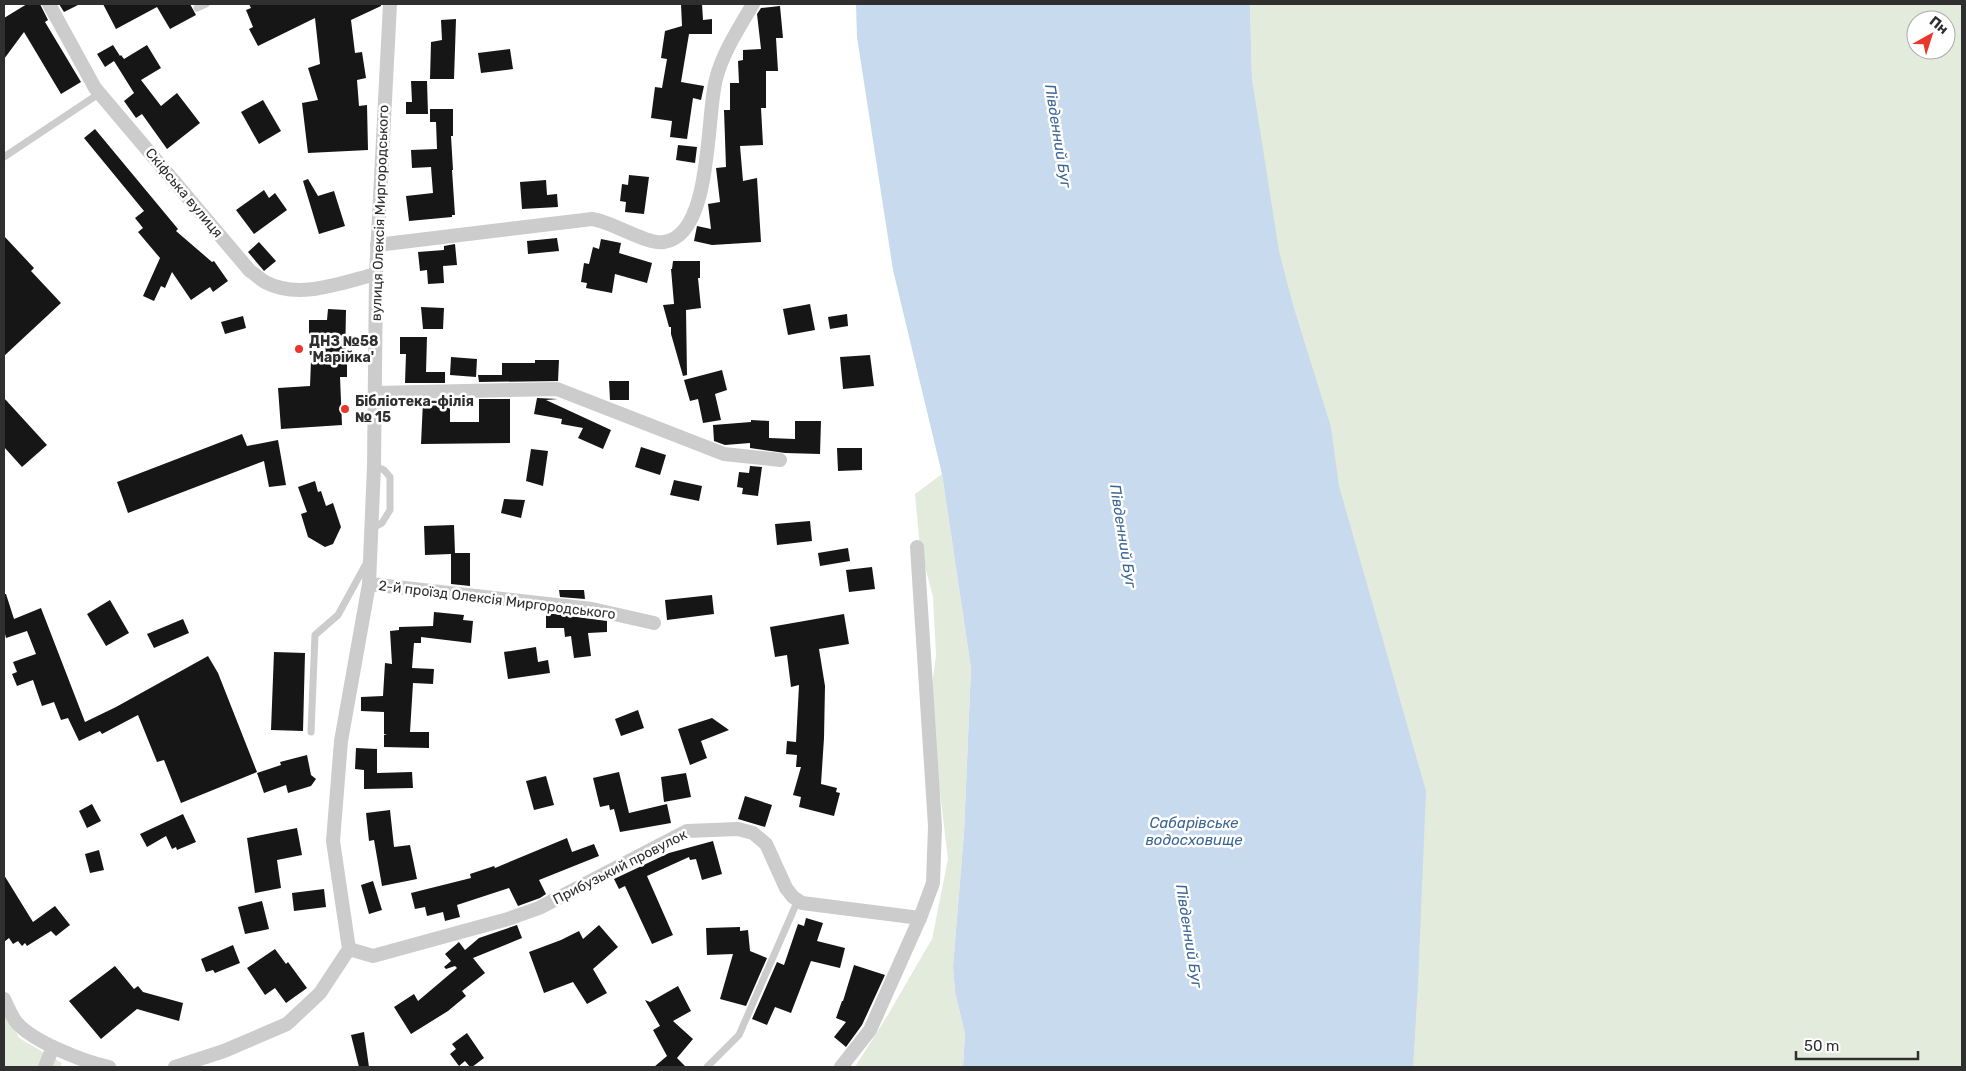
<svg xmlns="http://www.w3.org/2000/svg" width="1966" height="1071" viewBox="0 0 1966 1071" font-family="Rubik,sans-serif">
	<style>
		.green { fill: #e3ecdc; fill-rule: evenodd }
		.water { fill: #c8daed }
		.building { fill: #161616 }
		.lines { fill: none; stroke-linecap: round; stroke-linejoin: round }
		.service { stroke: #ccc; stroke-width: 7 }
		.minor { stroke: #ccc; stroke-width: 14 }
		.poi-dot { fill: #e9372e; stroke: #fff; stroke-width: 2 }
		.labels { text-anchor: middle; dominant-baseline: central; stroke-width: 5; stroke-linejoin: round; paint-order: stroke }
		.street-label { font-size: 14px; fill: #2f2f2f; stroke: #fff }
		.poi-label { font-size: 14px; font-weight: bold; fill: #2f2f2f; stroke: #fff; text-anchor: start }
		.water-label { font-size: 15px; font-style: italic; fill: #3b6693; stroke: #fff }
	</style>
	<rect width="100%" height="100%" fill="#fff"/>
	<g class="green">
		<path d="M 1250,4 L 1962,4 L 1962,1067 L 1405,1067 L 1310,537 L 1252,79 ZM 1916,20 L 1946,20 L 1946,50 L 1916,50 Z"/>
		<polygon points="942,474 971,668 964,833 953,967 955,992 965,1034 963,1067 855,1067 886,1018 932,939 948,859 936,760 932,686 936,656 933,597 920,548 915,494"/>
		<polygon points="4,1007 19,1038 62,1063 60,1067 4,1067"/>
	</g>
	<polygon class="water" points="856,4 1250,4 1252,79 1279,251 1293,305 1331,427 1339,486 1426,791 1418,984 1413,1067 963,1067 965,1034 955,992 953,967 964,833 971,668 942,474 893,270 857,37"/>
	<g class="building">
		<polygon points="27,4 40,4 48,20 45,22 81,82 61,94 24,32 4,59 4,18"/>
		<polygon points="59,4 80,4 64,12"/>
		<polygon points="103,4 190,4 196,15 170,29 157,7 116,29"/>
		<polygon points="249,4 381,4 381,6 351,20 355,53 362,52 366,78 357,80 359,106 367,105 368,150 308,153 302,103 318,100 308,68 320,64 315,18 258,46 249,29 253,27 246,10 251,8"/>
		<polygon points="681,4 702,4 703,20 712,19 712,34 689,34 681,82 704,86 701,100 693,98 687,139 670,137 672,121 651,118 655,87 662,88 667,59 661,58 665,31 682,26"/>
		<polygon points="780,6 783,38 776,38 778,71 766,71 766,108 761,108 763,145 740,146 743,181 757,178 761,242 712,245 694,241 697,226 711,229 708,204 720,202 716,168 726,167 724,110 730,110 730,83 739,83 738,61 743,60 743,50 761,49 757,14 761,8"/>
		<polygon points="456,19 454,79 430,79 431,42 442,40 441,20"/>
		<polygon points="113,45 120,56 121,55 124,59 147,45 161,68 141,80 161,106 177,93 200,123 167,149 142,114 136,118 124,101 134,93 114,61 105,67 97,54"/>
		<polygon points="510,49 513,69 481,73 478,53"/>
		<polygon points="411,81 427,81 428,114 406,114 406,102 412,102"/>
		<polygon points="263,100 281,131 259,144 241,112"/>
		<polygon points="430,109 453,109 453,136 451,136 453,170 452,170 455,215 452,215 452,217 409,221 406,196 433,193 431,167 412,168 411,150 437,149 436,122 430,122"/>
		<polygon points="95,129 178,229 176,231 212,262 214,261 228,281 213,292 210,287 191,300 172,272 165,288 161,286 154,301 143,296 160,258 138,232 143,228 135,218 144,211 84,138"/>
		<polygon points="678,145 697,147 695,163 676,160"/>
		<polygon points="629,175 649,177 644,214 625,212 626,202 620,201 622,184 628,185"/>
		<polygon points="308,179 318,196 334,191 345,226 319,234 303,181"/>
		<polygon points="546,180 547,195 557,194 558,207 522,209 520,182"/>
		<polygon points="264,190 269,198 275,193 287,210 254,234 236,210"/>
		<polygon points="4,236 34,268 31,271 61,303 4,356"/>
		<polygon points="557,238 559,251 528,254 527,241"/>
		<polygon points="601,239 621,243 619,253 652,263 647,283 615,274 612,293 586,288 587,283 581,282 584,263 589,264 593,247 599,249"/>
		<polygon points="259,242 276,261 264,271 248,252"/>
		<polygon points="455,244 457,265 443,266 444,283 428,284 427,270 420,271 418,252 444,250 444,246"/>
		<polygon points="673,261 700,261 700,278 698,278 701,308 686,310 687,375 683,376 671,334 671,327 669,327 663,305 674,304 671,269 672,269"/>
		<polygon points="810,304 815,330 788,335 783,309"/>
		<polygon points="421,307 444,308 443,329 423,329"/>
		<polygon points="328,309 346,310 345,362 347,362 347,377 340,377 342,425 281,429 278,388 310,386 311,361 325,361 326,336 309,336 309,320 327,320"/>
		<polygon points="847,314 848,326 830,329 828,317"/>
		<polygon points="243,316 246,328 225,334 221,322"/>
		<polygon points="400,337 427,337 426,372 445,372 445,383 405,383 406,354 400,354"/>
		<polygon points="870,355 874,386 843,389 840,357"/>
		<polygon points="451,357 477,359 476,377 450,375"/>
		<polygon points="535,360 559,360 558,381 479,382 478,375 502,375 502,363 535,363"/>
		<polygon points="722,370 727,390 715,394 721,420 703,423 698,399 690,401 684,380"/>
		<polygon points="609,381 629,381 629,400 610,400"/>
		<polygon points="4,398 47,445 22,467 4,447"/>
		<polygon points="537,398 558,399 546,400 611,430 603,449 578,438 583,428 561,424 562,419 534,414"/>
		<polygon points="479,399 510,399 510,443 421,444 423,401 446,400 446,405 450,405 450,422 479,422"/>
		<polygon points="751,420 769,421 769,438 795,439 795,421 821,421 820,454 785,453 750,448 750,443 725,445 714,441 713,425 751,422"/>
		<polygon points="242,434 247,446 278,440 286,485 269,487 264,461 128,513 117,482"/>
		<polygon points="641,447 666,455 660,475 635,467"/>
		<polygon points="837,448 862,448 862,470 838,471"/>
		<polygon points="531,449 548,451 543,486 526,481"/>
		<polygon points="750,466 762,467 758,496 742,494 743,488 737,487 739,472 749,473"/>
		<polygon points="674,480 702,486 699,501 670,495"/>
		<polygon points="315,481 318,492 321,491 326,506 333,503 341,527 333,544 325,547 308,537 301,514 307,512 298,487"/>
		<polygon points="504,499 525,500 521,518 501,513"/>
		<polygon points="810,521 812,541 777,545 775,524"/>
		<polygon points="454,525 455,553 470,553 470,586 451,584 451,554 425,555 424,526"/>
		<polygon points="848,548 850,561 820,566 818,553"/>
		<polygon points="872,567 875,589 849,592 846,570"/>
		<polygon points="559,590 584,590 585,599 560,597"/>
		<polygon points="4,594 6,594 14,619 41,608 85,722 116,707 208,656 218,673 257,772 181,803 164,760 157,762 138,715 102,734 100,731 79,741 68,718 61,720 54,702 42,706 33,680 17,686 12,674 17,672 13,662 36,654 27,631 6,638 4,630"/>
		<polygon points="712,595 714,614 667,620 665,600"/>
		<polygon points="110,600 129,633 106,646 87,614"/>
		<polygon points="434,612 464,615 463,620 473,621 471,643 421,637 421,643 414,643 412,668 434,669 433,684 413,683 410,732 429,732 429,748 384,747 384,735 387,734 384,734 384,712 361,711 361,697 383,696 385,663 392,664 390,631 399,630 399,627 433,626"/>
		<polygon points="546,613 607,621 607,632 588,633 591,656 574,658 571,636 565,637 564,628 546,628"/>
		<polygon points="844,614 849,644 819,649 825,686 824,738 821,784 837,788 836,792 840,793 834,816 799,807 801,797 793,795 801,767 796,767 797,755 786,754 787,741 796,742 799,685 791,687 787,655 775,657 770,627"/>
		<polygon points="183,619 189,633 154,648 147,634"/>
		<polygon points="536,647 538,662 548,660 550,673 508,679 504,652"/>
		<polygon points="274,652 305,653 303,731 271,730"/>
		<polygon points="638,710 644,728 621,736 615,719"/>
		<polygon points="712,718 729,730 701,741 707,758 690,765 678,729"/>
		<polygon points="356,748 377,749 377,773 412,772 413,788 364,789 364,770 355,769"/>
		<polygon points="307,755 311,775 316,779 311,786 288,793 286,785 264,793 257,773 281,765 280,762"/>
		<polygon points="619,772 629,813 667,804 671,823 620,832 614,809 610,810 609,805 600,807 593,778"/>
		<polygon points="686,773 691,797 664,802 661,777"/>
		<polygon points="546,776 554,805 534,810 526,781"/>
		<polygon points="745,796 772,805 765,827 738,819"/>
		<polygon points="92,804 101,821 87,828 79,811"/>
		<polygon points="390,810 394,847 410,845 417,879 382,886 374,840 369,841 366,813"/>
		<polygon points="183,814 196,842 177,850 176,847 172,849 166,836 147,847 140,834"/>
		<polygon points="297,828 302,855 277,860 281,888 255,893 247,838"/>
		<polygon points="567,838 572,852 594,844 599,856 539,880 546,894 540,898 518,906 509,888 457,905 460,917 445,921 443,912 427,916 425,907 415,909 411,893 471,878 470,874 494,866 495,868"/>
		<polygon points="713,841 722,874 702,880 696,859 690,860 689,857 647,876 673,935 652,944 625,886 619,889 614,879 669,853"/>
		<polygon points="99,850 104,870 90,873 85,854"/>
		<polygon points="4,875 33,922 55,906 70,925 56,936 51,931 27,946 25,943 22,946 18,941 13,944 9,938 4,942"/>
		<polygon points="373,881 382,910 369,914 361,885"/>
		<polygon points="324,889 326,907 294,911 292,893"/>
		<polygon points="262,901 269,929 245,934 238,907"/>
		<polygon points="806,918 823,923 817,941 845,948 840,968 811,961 791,1013 775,1007 767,1025 752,1019 777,962 784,965 798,924 804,926"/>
		<polygon points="517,925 522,938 473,958 485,973 462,991 466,996 448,1011 411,1034 394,1007 414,994 418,1001 457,968 455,966 446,969 444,967 451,961 445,954 459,942 465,950 479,938"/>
		<polygon points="599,925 618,947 593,969 607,993 587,1004 573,982 544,993 529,952 561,940 579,931 583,939"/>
		<polygon points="740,927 740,931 748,930 750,951 767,958 746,1006 720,999 733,954 707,955 706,928"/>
		<polygon points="233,945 240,963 215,973 213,970 206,972 201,959"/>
		<polygon points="275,949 286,964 288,962 307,988 286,1003 275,988 265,995 247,968"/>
		<polygon points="854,965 885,975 862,1025 846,1047 834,1037 846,1022 836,1018 842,1001 843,1001"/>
		<polygon points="115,966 134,989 138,986 143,992 183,1003 179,1021 137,1009 101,1039 69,1001"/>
		<polygon points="678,986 691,1011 673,1021 693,1039 677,1058 686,1067 654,1067 667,1056 653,1030 660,1026 645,1000 650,1002"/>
		<polygon points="364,1032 369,1067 359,1067 351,1035"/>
		<polygon points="467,1033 484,1058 472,1067 470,1067 465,1061 459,1066 450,1054 456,1049 452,1044"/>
	</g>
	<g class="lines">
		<g class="service">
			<polyline points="197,8 206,4"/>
			<polyline points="4,157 100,93"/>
			<polyline points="372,528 382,523 390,510 390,477 384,470 374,466"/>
			<polyline points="311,732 315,635 338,615 367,562"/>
			<polyline points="707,1067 739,1035 798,900"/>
		</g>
		<g class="minor">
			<path d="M 49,4 L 95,88 L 250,271 C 255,274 260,279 265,282 C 299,300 341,283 376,274"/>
			<path d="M 377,245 L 592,219 C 613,222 647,245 664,242 C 713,235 706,115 716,79 C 723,52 739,28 753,4"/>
			<polyline points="375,393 557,389 724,454 780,460"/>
			<polyline points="369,584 592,609 654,623"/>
			<polyline points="349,949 373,956 508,919 539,908 687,831 738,829 753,833 766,844 786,888 793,897 802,903 920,918"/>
			<path d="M 4,999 C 8,1007 11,1016 17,1023 C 34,1042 84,1062 109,1067"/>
			<polyline points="45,1067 53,1047"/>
			<polyline points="175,1067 224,1051 287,1024 320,993 349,949 333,841 341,741 369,584 374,466 376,274 390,4"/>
			<polyline points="841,1067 870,1030 920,918 933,883 935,826 917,547"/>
		</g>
	</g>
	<g class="poi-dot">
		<circle cx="299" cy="349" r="5"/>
		<circle cx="345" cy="409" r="5"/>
	</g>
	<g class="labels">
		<g class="street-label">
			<text transform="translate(184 193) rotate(50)">Скіфська вулиця</text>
			<text transform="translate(380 213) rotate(-88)">вулиця Олексія Миргородського</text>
			<text transform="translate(497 600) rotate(7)">2-й проїзд Олексія Миргородського</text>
			<text transform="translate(620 867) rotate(-27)">Прибузький провулок</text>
		</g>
		<g class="poi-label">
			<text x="309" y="341">ДНЗ №58<tspan x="309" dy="16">'Марійка'</tspan></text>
			<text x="355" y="401">Бібліотека-філія<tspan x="355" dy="16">№ 15</tspan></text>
		</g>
		<g class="water-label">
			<text transform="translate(1058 136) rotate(81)">Південний Буг</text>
			<text transform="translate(1123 536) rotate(81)">Південний Буг</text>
			<text x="1194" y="823">Сабарівське<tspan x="1194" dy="17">водосховище</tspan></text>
			<text transform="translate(1189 936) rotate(81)">Південний Буг</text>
		</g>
	</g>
	<rect width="1966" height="1071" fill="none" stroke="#2f2f2f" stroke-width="10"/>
	<g transform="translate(1931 35) rotate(39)"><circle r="24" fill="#ffffff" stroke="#acacac"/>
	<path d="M0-4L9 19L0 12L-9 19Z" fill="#e9372e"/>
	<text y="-8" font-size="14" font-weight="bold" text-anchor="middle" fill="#2f2f2f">Пн</text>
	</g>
	<path d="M1796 1051v8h122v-8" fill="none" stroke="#2f2f2f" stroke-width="2.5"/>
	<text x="1804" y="1051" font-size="15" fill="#2f2f2f" stroke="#ffffff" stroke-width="4" paint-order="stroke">50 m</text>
</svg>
